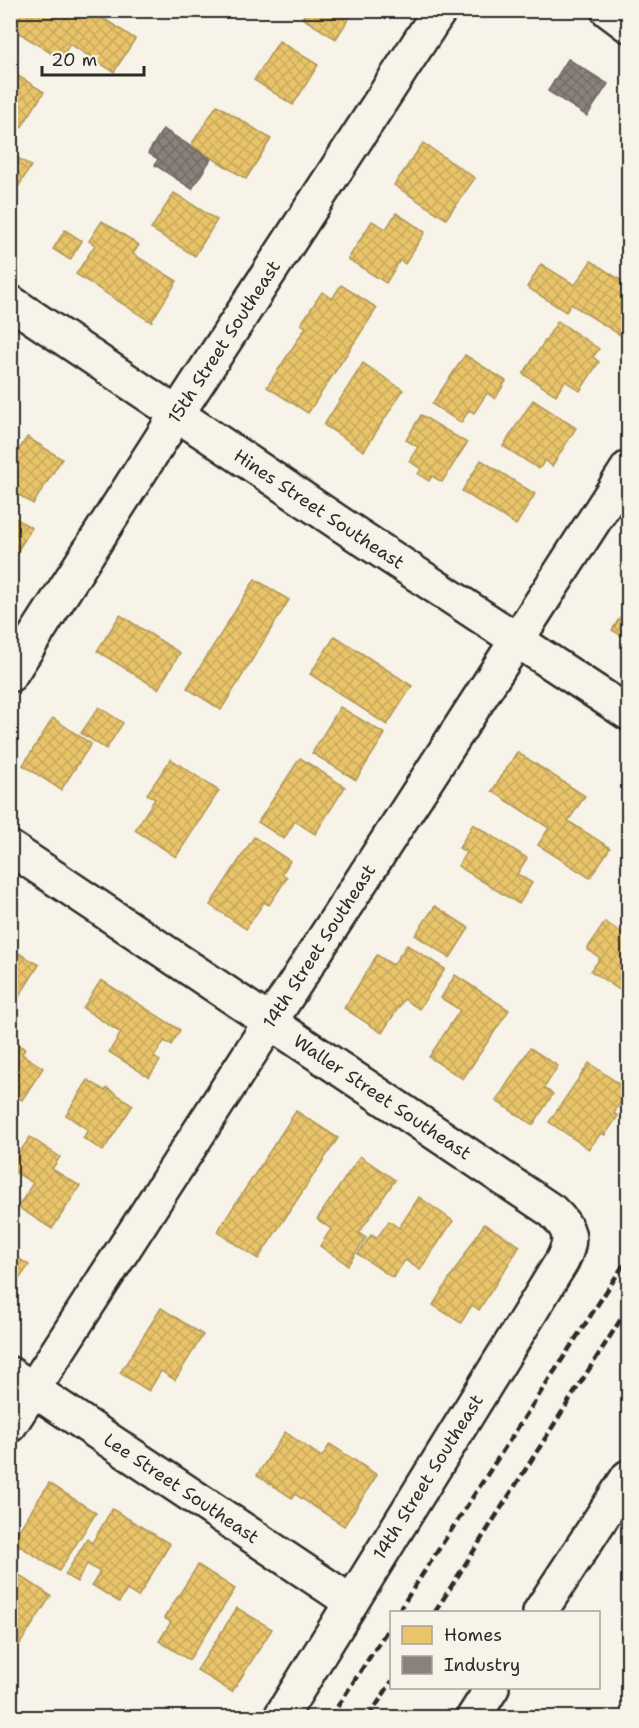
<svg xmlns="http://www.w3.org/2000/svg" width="639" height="1728" viewBox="0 0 639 1728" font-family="'Shantell Sans',sans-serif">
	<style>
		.homes { fill: url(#homes-cross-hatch); stroke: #b09657; stroke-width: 1.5 }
		.industry { fill: url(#industry-cross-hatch); stroke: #6e6764; stroke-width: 1.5 }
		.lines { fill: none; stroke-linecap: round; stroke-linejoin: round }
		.minor-casing { stroke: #2b2b2b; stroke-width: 38 }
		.minor { stroke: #f7f3e8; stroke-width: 33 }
		.rail { stroke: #2b2b2b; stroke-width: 4.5; stroke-dasharray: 9 4.5; stroke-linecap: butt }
		.labels { text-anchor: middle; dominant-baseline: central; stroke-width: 6; stroke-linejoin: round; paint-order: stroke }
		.street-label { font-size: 18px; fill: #2b2b2b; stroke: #f7f3e8 }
	</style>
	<defs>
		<pattern id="homes-cross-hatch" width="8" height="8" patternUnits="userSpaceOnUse" patternTransform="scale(1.5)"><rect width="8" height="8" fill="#e9c46a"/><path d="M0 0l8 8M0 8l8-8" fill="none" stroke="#c8a95c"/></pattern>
		<pattern id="industry-cross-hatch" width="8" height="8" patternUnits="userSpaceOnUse" patternTransform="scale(1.5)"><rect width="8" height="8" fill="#8a817c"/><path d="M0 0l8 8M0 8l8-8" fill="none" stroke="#716a66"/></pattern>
	</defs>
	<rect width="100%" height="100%" fill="#f7f3e8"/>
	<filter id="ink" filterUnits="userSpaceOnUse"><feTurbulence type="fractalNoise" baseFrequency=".0167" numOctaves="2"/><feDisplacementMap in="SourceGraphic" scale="12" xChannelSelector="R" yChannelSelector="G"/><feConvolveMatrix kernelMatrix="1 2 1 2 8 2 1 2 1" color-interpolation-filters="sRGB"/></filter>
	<g filter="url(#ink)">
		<g class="homes">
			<polygon points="17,10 73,10 80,15 82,10 91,10 135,39 114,72 70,44 60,59 10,27 10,21"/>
			<polygon points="307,10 354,10 336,39 302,18"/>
			<polygon points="279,41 318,65 293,105 254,80"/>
			<polygon points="10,71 44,92 21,128 10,121"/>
			<polygon points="217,105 271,139 246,179 191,145"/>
			<polygon points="423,143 475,178 446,219 394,185"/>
			<polygon points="10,153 31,166 10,200"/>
			<polygon points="174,193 217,220 195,256 151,229"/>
			<polygon points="396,213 425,232 405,264 400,260 386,283 348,259 372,221 386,229"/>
			<polygon points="102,221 139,245 133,254 177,281 151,322 76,274 95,245 89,241"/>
			<polygon points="65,230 82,241 70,260 53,249"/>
			<polygon points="591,261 628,285 628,340 571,304 566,312 527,287 541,264 575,285"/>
			<polygon points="341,285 377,308 308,413 267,387 306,327 301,324 322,292 332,299"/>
			<polygon points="558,321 599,349 593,357 599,362 580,391 565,381 556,395 523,374"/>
			<polygon points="465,355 506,381 495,399 487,393 474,413 469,410 461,423 432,404"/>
			<polygon points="363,363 403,390 364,451 324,425"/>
			<polygon points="533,400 576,428 552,466 545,460 539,469 503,446"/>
			<polygon points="421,415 467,443 442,482 432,476 429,481 418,474 421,469 409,461 418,447 406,440"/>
			<polygon points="27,437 62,459 33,504 10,489 10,458 13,459"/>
			<polygon points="481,460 535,494 516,525 462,491"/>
			<polygon points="10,515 32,528 10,563"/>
			<polygon points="255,579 289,600 221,710 187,688"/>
			<polygon points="628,605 628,640 612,630"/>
			<polygon points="120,615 180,653 158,689 97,651"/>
			<polygon points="335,636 412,686 387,725 310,674"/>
			<polygon points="99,707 123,723 106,749 81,733"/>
			<polygon points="340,707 385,734 356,780 312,753"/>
			<polygon points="53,718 91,744 61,790 23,765"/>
			<polygon points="517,752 585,796 568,821 610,848 590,878 538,845 549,828 492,791"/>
			<polygon points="300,758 345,787 315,834 295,821 284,839 258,822"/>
			<polygon points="171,759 219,791 176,857 135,830 155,799 147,794"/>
			<polygon points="473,824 527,858 517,874 532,883 519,904 458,866 466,852 459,848"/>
			<polygon points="254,837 290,861 282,874 287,878 269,905 264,902 246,929 210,905"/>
			<polygon points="435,906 469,928 450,958 415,935"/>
			<polygon points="605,922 628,937 628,985 624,993 591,971 600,958 587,949"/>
			<polygon points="407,945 445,969 419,1009 404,999 382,1033 344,1008 377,955 393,965"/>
			<polygon points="10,948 39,965 10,1011"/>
			<polygon points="455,975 509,1010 463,1079 429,1057 460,1010 441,998"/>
			<polygon points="101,980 180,1030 171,1045 164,1041 154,1057 160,1061 149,1077 109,1052 121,1033 83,1008"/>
			<polygon points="14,1042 25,1049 22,1054 43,1068 22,1100 10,1093 10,1047"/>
			<polygon points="530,1048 558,1066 544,1088 553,1094 533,1125 496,1101"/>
			<polygon points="589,1063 628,1090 614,1113 618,1116 605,1135 601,1133 589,1149 549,1122"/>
			<polygon points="88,1080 105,1091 107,1088 133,1105 103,1151 83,1138 88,1130 66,1115"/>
			<polygon points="296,1111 338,1138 258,1259 217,1232"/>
			<polygon points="30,1137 60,1157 52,1169 80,1186 52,1229 18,1207 33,1183 10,1169 10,1166"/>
			<polygon points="360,1156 395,1180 359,1233 366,1238 348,1265 320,1246 331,1229 317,1219"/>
			<polygon points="419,1197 453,1221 420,1270 405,1260 393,1278 358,1254 371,1235 377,1238 389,1221 399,1228"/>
			<polygon points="484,1224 520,1246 479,1310 472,1305 461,1323 433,1305"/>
			<polygon points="10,1253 29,1265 10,1292"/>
			<polygon points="161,1308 203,1335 175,1380 161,1371 149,1391 120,1373"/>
			<polygon points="285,1432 322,1457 330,1444 377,1475 344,1526 295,1494 292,1498 257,1475"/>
			<polygon points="49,1483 96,1513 59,1571 12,1541"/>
			<polygon points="112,1509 170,1544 138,1597 127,1590 119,1602 92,1585 100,1572 87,1564 77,1582 65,1575 87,1539 92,1543"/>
			<polygon points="198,1565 235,1589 189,1660 159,1641 171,1622 164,1618"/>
			<polygon points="10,1569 51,1596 14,1653 10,1650"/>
			<polygon points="237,1608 272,1629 232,1692 197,1670"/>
		</g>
		<g class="industry">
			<polygon points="568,59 608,84 587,116 548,91"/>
			<polygon points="163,129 211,159 192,189 155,165 158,159 148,153"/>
		</g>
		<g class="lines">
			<g class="minor-casing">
				<g id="minor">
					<polyline points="608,10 628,25"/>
					<path id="s1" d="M 10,302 L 342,525 L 628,713"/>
					<path id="s2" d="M 10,675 L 177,414 L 440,10"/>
					<path id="s3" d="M 10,848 L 552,1211 C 570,1228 574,1238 562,1261 L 280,1718"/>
					<path id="s4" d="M 10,1374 L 351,1602"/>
					<path id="s5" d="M 10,1425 L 628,468"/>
					<polyline points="540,1612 628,1477"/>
					<polyline points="473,1718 492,1688"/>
				</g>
			</g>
			<use href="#minor" class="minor"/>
			<g class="rail">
				<polyline points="398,1612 628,1258"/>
				<polyline points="435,1612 628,1308"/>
				<polyline points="330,1718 392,1623"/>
				<polyline points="368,1718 392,1681"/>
			</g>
		</g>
	</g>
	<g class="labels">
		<g class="street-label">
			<text stroke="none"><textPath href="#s2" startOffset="396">15th Street Southeast</textPath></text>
			<text stroke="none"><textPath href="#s1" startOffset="372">Hines Street Southeast</textPath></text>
			<text stroke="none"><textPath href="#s5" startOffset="570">14th Street Southeast</textPath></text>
			<text stroke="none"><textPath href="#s3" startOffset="448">Waller Street Southeast</textPath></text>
			<text transform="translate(428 1477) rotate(-58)">14th Street Southeast</text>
			<text stroke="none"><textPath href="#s4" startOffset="206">Lee Street Southeast</textPath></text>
		</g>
	</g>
	<rect width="639" height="1728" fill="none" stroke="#f7f3e8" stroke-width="36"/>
	<rect x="18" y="18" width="603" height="1692" fill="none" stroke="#2b2b2b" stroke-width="2" filter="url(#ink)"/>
	<rect x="390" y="1611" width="210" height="78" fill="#f7f3e8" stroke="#a5a39c" stroke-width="1.5"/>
	<rect x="402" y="1626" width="30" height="18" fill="#e9c46a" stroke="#a5a39c" stroke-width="1.5"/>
	<text x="444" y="1641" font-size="18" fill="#2b2b2b">Homes</text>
	<rect x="402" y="1656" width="30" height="18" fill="#8a817c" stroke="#a5a39c" stroke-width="1.5"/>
	<text x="444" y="1671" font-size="18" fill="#2b2b2b">Industry</text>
	<path d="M42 66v9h102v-9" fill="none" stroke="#2b2b2b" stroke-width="3"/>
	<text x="51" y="66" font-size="18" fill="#2b2b2b" stroke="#f7f3e8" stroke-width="4.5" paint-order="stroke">20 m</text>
</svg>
